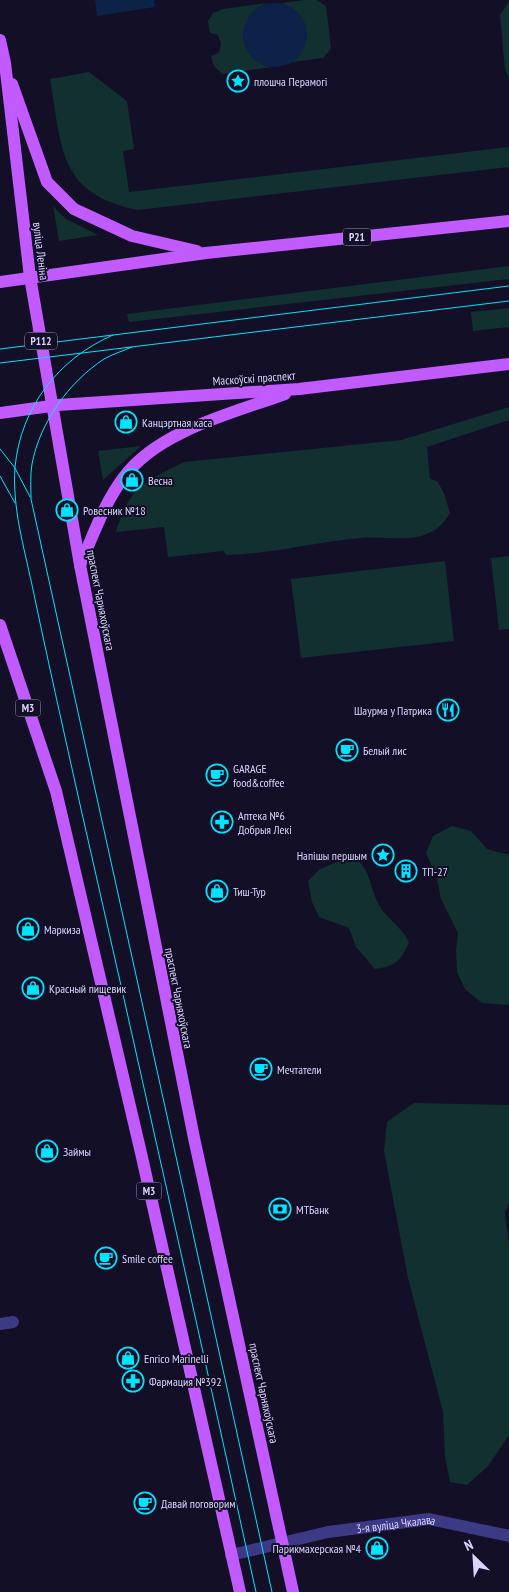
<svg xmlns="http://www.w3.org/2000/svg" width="509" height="1592" viewBox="0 0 509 1592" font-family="'PT Sans Narrow',sans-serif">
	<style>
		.green { fill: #12302f }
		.water { fill: #0c2248 }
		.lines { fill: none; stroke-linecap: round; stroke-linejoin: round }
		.minor { stroke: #3d3a85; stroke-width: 12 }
		.primary { stroke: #c25bff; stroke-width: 12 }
		.tram { stroke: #00e5ff; stroke-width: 1 }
		.labels { text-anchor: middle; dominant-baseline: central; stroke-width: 4; stroke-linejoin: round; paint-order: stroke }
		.shield { fill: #130f26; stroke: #9e99be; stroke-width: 1 }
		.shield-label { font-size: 11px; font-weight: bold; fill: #d9d4ff }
		.poi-label { font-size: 12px; fill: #d9d4ff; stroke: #130f26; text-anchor: start }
		.street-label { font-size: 12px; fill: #d9d4ff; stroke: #130f26 }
	</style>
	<rect width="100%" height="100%" fill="#130f26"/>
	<g class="green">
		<path d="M 304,0 L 317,0 L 326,6 L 331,49 L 323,58 L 292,62 L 300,55 L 306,26 C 300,14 294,8 282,3 Z"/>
		<polygon points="509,1 509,79 505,69 500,15"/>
		<polygon points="268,3 257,8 263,65 272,67 222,74 214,66 211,56 219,53 221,44 218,35 210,33 208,21 213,13 223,9"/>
		<path d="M 89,72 L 127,101 L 134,149 L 123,151 L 129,192 L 509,147 L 509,167 L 138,210 C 58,194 62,148 50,79 Z"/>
		<polygon points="53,206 66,219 98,235 59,241"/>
		<polygon points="509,266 509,279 129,322 127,314"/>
		<polygon points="509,308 509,327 473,331 471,312"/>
		<path d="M 509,407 L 509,420 L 427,447 L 430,479 L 437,481 L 444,493 L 450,513 C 442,526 436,531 421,536 C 406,541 378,536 360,538 C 315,542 272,554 227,555 L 223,551 L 168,557 L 164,527 L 116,532 C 129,487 144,482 184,462 L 401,440 Z"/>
		<polygon points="141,446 103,480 98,451"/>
		<polygon points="509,556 509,629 499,630 491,558"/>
		<polygon points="445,561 454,641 301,658 291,579"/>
		<polygon points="452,826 471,831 487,849 509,855 509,1005 482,1003 465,989 457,972 456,950 458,933 441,899 436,875 426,853 433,836"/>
		<path d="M 342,860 L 360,862 C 372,877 371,891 379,905 C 387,919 401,926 409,942 C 401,961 396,966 375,969 L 356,947 L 349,928 L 319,917 L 312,902 L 308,881 L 320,869 Z"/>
		<polygon points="414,1103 509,1105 509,1203 505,1213 509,1246 509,1435 488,1466 467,1485 450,1482 445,1457 443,1412 408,1278 384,1151 387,1122"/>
	</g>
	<g class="water">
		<polygon points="95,0 154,0 155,7 97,16"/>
		<circle cx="275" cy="35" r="32"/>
	</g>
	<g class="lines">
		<g class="minor">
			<polyline points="0,1324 13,1322"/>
			<path id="s1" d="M 231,1555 L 328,1532 L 429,1519 L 509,1536"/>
		</g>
		<g class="primary">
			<polyline points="0,40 5,63 30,277 80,565 194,1138 293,1592"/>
			<polyline points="12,84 47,182 74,209 132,236 197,251"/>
			<polyline points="0,282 206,253 509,221"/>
			<polyline points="0,413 58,405 299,389 509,364"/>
			<path d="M 80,565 C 93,536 104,503 124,477 C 158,431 233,413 285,394"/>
			<polyline points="0,625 56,791 141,1153 240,1592"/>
		</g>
		<g class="tram">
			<path d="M 113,335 C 58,359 21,407 15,467 C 12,507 24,547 32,585 C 47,657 63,728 79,800 C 139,1064 198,1328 256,1592"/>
			<path d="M 132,347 C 123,351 113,354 104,359 C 69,382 40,422 32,464 C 30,475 31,488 31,499 L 272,1592"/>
			<polyline points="0,349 509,286"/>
			<polyline points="0,363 509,301"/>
			<polyline points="0,449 15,468 30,497"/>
			<polyline points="0,476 15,503"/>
		</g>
	</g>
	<defs>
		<g id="sight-ring" transform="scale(1.125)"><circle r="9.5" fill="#130f26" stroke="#00e5ff" stroke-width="1.5"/><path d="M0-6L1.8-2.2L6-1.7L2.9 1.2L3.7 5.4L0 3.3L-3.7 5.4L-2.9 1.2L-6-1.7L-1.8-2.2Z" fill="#00e5ff"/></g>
		<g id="shop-ring" transform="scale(1.125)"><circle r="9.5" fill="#130f26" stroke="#00e5ff" stroke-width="1.5"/><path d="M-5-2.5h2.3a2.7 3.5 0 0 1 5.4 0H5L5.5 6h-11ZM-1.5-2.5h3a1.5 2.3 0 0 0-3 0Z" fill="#00e5ff"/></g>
		<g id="restaurant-ring" transform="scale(1.125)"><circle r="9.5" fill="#130f26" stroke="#00e5ff" stroke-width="1.5"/><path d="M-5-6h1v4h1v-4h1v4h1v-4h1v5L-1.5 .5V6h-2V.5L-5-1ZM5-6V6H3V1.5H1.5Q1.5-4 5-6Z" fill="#00e5ff"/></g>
		<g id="cafe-ring" transform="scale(1.125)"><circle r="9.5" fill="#130f26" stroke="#00e5ff" stroke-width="1.5"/><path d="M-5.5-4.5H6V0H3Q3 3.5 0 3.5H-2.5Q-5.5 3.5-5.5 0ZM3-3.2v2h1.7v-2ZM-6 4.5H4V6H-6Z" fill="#00e5ff"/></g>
		<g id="pharmacy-ring" transform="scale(1.125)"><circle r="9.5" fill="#130f26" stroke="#00e5ff" stroke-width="1.5"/><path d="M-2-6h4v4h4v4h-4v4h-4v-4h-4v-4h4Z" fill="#00e5ff"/></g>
		<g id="building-ring" transform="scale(1.125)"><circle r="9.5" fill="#130f26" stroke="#00e5ff" stroke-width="1.5"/><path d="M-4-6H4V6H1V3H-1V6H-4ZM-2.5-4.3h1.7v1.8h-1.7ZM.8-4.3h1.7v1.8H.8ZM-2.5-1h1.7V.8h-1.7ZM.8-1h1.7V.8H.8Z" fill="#00e5ff"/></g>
		<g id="bank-ring" transform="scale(1.125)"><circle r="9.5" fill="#130f26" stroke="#00e5ff" stroke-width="1.5"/><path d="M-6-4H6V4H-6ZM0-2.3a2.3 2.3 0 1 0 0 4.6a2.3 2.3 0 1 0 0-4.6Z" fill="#00e5ff"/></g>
	</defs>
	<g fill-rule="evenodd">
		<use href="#sight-ring" x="238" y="81"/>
		<use href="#shop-ring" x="126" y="422"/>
		<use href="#shop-ring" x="132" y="480"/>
		<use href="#shop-ring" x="67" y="510"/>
		<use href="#restaurant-ring" x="448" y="710"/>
		<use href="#cafe-ring" x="347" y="750"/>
		<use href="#cafe-ring" x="217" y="775"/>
		<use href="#pharmacy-ring" x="222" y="822"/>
		<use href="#sight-ring" x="383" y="855"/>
		<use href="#building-ring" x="406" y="871"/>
		<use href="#shop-ring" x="217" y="891"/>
		<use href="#shop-ring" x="28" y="929"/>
		<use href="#shop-ring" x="33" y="988"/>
		<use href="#cafe-ring" x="261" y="1069"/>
		<use href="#shop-ring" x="47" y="1151"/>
		<use href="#bank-ring" x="280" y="1209"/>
		<use href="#cafe-ring" x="106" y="1258"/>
		<use href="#shop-ring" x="128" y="1358"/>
		<use href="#pharmacy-ring" x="133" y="1381"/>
		<use href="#cafe-ring" x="145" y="1503"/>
		<use href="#shop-ring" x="377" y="1548"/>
	</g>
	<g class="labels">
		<g class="shield">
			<rect x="343" y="228.5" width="28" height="17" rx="4"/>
			<rect x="25" y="332.5" width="32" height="17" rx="4"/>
			<rect x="15.5" y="699.5" width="25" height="17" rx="4"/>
			<rect x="136.5" y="1182.5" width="25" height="17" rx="4"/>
		</g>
		<g class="shield-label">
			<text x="357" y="237">Р21</text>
			<text x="41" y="341">Р112</text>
			<text x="28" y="708">М3</text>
			<text x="149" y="1191">М3</text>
		</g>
		<g class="poi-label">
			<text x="254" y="81">плошча Перамогі</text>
			<text x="142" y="422">Канцэртная каса</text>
			<text x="148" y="480">Весна</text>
			<text x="83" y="510">Ровесник №18</text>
			<text x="432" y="710" text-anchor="end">Шаурма у Патрика</text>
			<text x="363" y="750">Белый лис</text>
			<text x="233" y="768">GARAGE<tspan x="233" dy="14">food&amp;coffee</tspan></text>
			<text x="238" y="815">Аптека №6<tspan x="238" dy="14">Добрыя Лекі</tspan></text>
			<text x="367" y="855" text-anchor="end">Напішы першым</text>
			<text x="422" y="871">ТП-27</text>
			<text x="233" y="891">Тиш-Тур</text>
			<text x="44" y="929">Маркиза</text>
			<text x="49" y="988">Красный пищевик</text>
			<text x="277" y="1069">Мечтатели</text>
			<text x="63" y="1151">Займы</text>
			<text x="296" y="1209">МТБанк</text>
			<text x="122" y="1258">Smile coffee</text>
			<text x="144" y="1358">Enrico Marinelli</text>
			<text x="149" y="1381">Фармация №392</text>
			<text x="161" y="1503">Давай поговорим</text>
			<text x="361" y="1548" text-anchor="end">Парикмахерская №4</text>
		</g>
		<g class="street-label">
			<text transform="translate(41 251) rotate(83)">вуліца Леніна</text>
			<text transform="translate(254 378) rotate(-4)">Маскоўскі праспект</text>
			<text transform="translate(101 600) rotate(79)">праспект Чарняхоўскага</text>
			<text transform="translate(179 998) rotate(79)">праспект Чарняхоўскага</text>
			<text transform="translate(264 1393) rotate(78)">праспект Чарняхоўскага</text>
			<text stroke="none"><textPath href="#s1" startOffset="168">3-я вуліца Чкалава</textPath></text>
		</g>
	</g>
	<g transform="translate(474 1557) rotate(335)" stroke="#130f26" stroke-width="4" paint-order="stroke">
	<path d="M0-4L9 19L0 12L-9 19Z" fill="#d9d4ff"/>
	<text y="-8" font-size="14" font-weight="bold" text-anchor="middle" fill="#d9d4ff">N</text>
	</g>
</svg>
